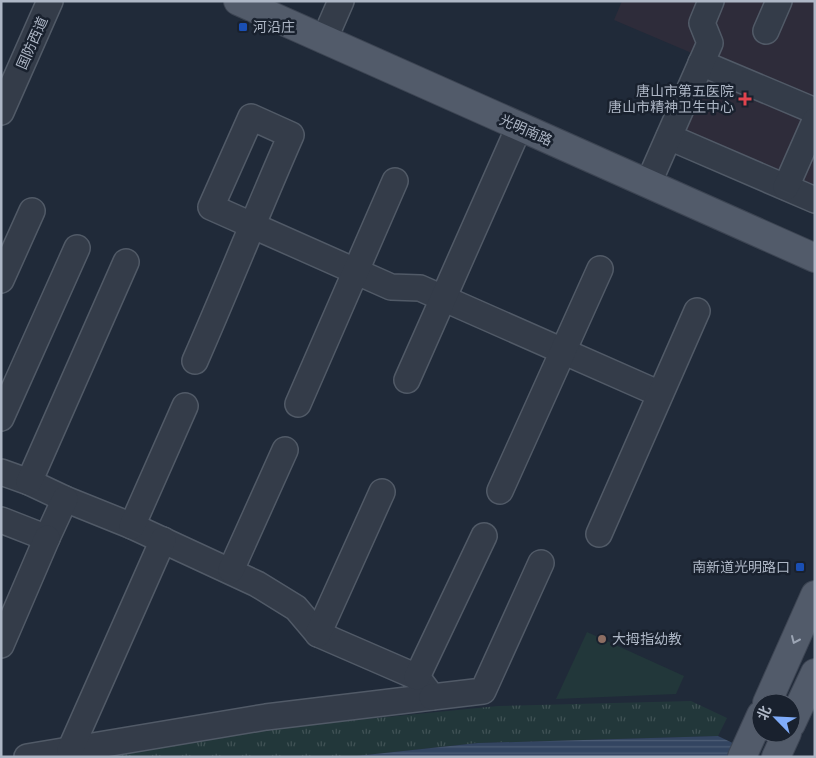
<svg xmlns="http://www.w3.org/2000/svg" width="816" height="758" viewBox="0 0 816 758" font-family="Montserrat,'Noto Sans SC',sans-serif">
	<style>
		.medical { fill: #2e2c3a }
		.grass { fill: url(#grass-tufts) }
		.garden { fill: #22373a }
		.water { fill: url(#water-rules) }
		.lines { fill: none; stroke-linecap: round; stroke-linejoin: round }
		.minor-casing { stroke: #515a67; stroke-width: 28 }
		.major-casing { stroke: #3d4553; stroke-width: 30 }
		.minor { stroke: #343c49; stroke-width: 25 }
		.major { stroke: #525b6a; stroke-width: 28 }
		.oneway { stroke: #9ca5b4 }
		.transit-dot { fill: #1a4fb4; stroke: #19212e; stroke-width: 2 }
		.health-dot { fill: #e0444e; stroke: #19212e; stroke-width: 2 }
		.education-dot { fill: #8d6e63; stroke: #19212e; stroke-width: 2 }
		.labels { text-anchor: middle; dominant-baseline: central; stroke-width: 5; stroke-linejoin: round; paint-order: stroke }
		.poi-label { font-size: 14px; fill: #aeb7c6; stroke: #19212e; text-anchor: start }
		.street-label { font-size: 14px; fill: #aeb7c6; stroke: #19212e }
	</style>
	<defs>
		<pattern id="grass-tufts" width="24" height="20" patternUnits="userSpaceOnUse" patternTransform="scale(1.25)"><rect width="24" height="20" fill="#22373a"/><path d="M3 7l-1-3M5 7V3M7 7l1-3M15 17l-1-3M17 17v-4M19 17l1-3" fill="none" stroke="#405255"/></pattern>
		<pattern id="water-rules" width="6" height="5" patternUnits="userSpaceOnUse" patternTransform="scale(1.25)"><rect width="6" height="5" fill="#334561"/><path d="M0 2.5h6" fill="none" stroke="#4e5e76"/></pattern>
	</defs>
	<rect width="100%" height="100%" fill="#202a39"/>
	<polygon class="medical" points="622,1 815,1 815,215 654,144 694,54 614,20"/>
	<polygon class="grass" points="691,701 727,718 718,736 478,743 347,757 96,757 265,729 498,706"/>
	<polygon class="garden" points="587,632 684,676 676,694 556,699"/>
	<polygon class="water" points="718,736 762,757 347,757 478,743"/>
	<g class="lines">
		<g class="minor-casing">
			<g id="minor">
				<polyline points="766,31 779,1"/>
				<polyline points="324,40 341,1"/>
				<polyline points="701,63 815,111"/>
				<polyline points="1,112 50,1"/>
				<polyline points="669,137 815,200"/>
				<polyline points="648,184 710,43 702,23 711,1"/>
				<polyline points="786,187 815,121"/>
				<polyline points="1,280 32,211"/>
				<path d="M 195,361 C 228,286 258,210 291,135 L 251,117 L 211,207 L 391,287 L 420,288 L 660,394"/>
				<polyline points="407,380 519,127"/>
				<polyline points="298,404 395,181"/>
				<polyline points="1,418 77,248"/>
				<polyline points="1,472 29,482 65,499 132,526 257,584 296,608 318,634 417,677 432,697 266,717 27,757"/>
				<polyline points="29,482 126,262"/>
				<polyline points="500,491 600,269"/>
				<polyline points="1,520 47,538 65,499"/>
				<polyline points="132,526 185,406"/>
				<polyline points="599,534 697,311"/>
				<polyline points="231,570 285,450"/>
				<polyline points="318,634 382,492"/>
				<polyline points="1,645 47,538"/>
				<polyline points="417,677 484,536"/>
				<polyline points="432,697 483,691 541,563"/>
				<polyline points="70,750 163,540"/>
			</g>
		</g>
		<g class="major-casing">
			<g id="major">
				<polyline points="238,1 815,258"/>
				<polyline points="767,703 815,595"/>
				<polyline points="791,724 815,673"/>
				<polyline points="742,757 761,715"/>
				<polyline points="776,757 787,733"/>
			</g>
		</g>
		<use href="#minor" class="minor"/>
		<use href="#major" class="major"/>
	</g>
	<defs><path id="oneway-chevron" d="M-2-3.5L2.5 0L-2 3.5" fill="none" stroke-width="1.6" stroke-linecap="round" stroke-linejoin="round" transform="scale(1.25)"/></defs>
	<use class="oneway" href="#oneway-chevron" transform="translate(795 640) rotate(114)"/>
	<g class="transit-dot">
		<rect x="238" y="22" width="10" height="10" rx="2.5"/>
		<rect x="795" y="562" width="10" height="10" rx="2.5"/>
	</g>
	<path class="health-dot" d="M742.5 91.5h5v5h5v5h-5v5h-5v-5h-5v-5h5z"/>
	<circle class="education-dot" cx="602" cy="639" r="5"/>
	<g class="labels">
		<g class="poi-label">
			<text x="253" y="27">河沿庄</text>
			<text x="734" y="91" text-anchor="end">唐山市第五医院<tspan x="734" dy="16">唐山市精神卫生中心</tspan></text>
			<text x="790" y="567" text-anchor="end">南新道光明路口</text>
			<text x="612" y="639">大拇指幼教</text>
		</g>
		<g class="street-label">
			<text transform="translate(32 43) rotate(-66)">国防西道</text>
			<text transform="translate(526 130) rotate(24)">光明南路</text>
		</g>
	</g>
	<rect width="816" height="758" fill="none" stroke="#aeb7c6" stroke-width="5"/>
	<g transform="translate(776 718) rotate(294)"><circle r="24" fill="#19212e" stroke="#555d6b"/>
	<path d="M0-4L9 19L0 12L-9 19Z" fill="#7facfa"/>
	<text y="-8" font-size="14" font-weight="bold" text-anchor="middle" fill="#aeb7c6">北</text>
	</g>
</svg>
